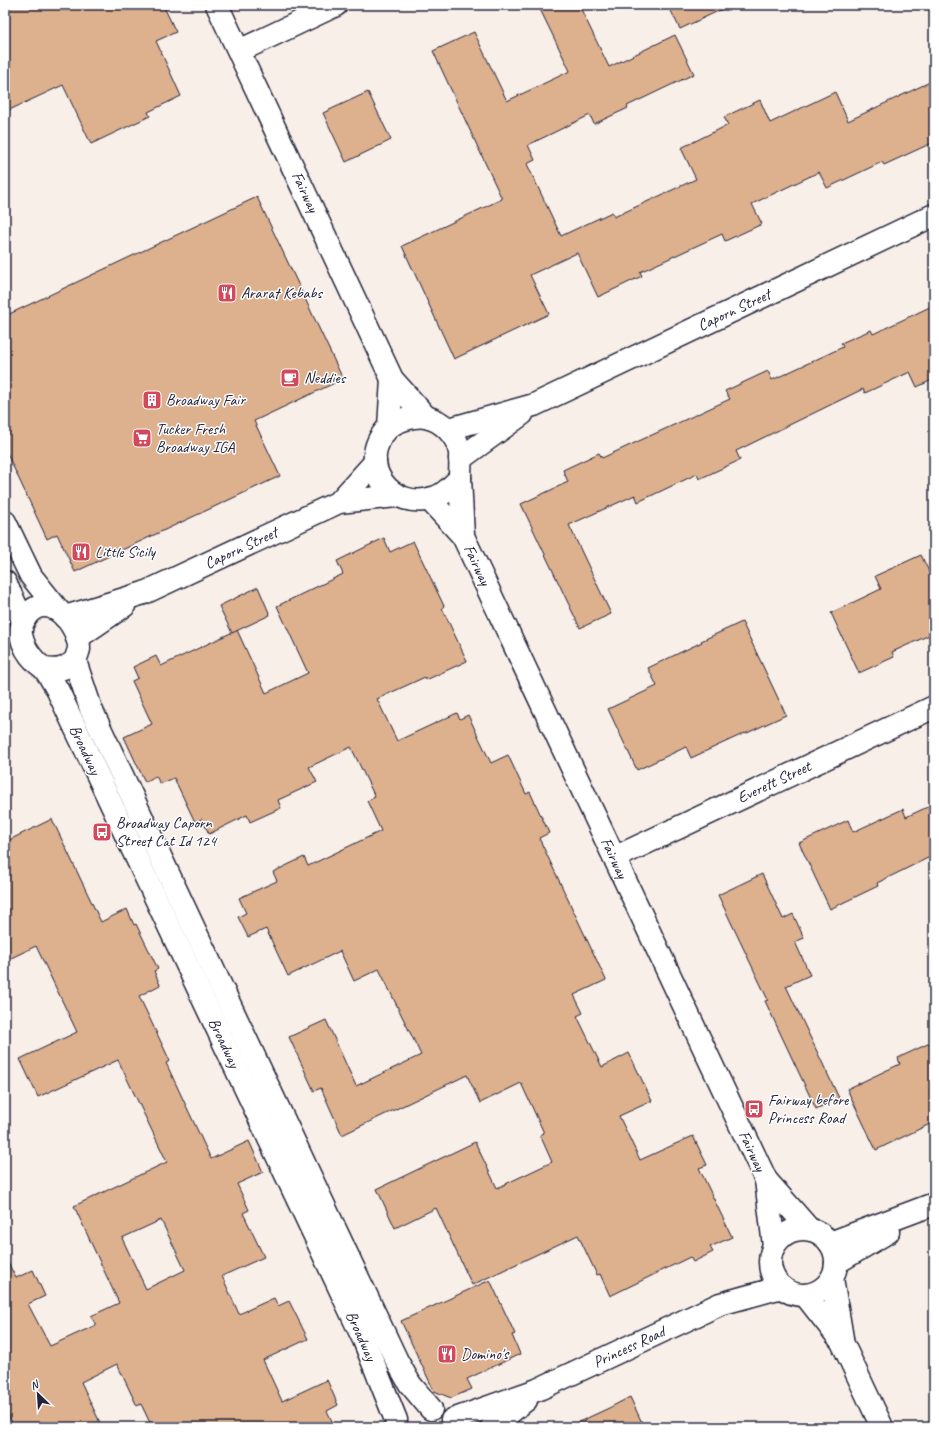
<svg xmlns="http://www.w3.org/2000/svg" width="939" height="1432" viewBox="0 0 939 1432" font-family="Caveat,sans-serif">
	<style>
		.building { fill: #ddb08e; stroke: #22223b; fill-rule: evenodd }
		.lines { fill: none; stroke-linecap: round; stroke-linejoin: round }
		.street-casing { stroke: #22223b; stroke-width: 25 }
		.secondary-casing { stroke: #22223b; stroke-width: 25 }
		.street { stroke: #fff; stroke-width: 22 }
		.secondary { stroke: #fff; stroke-width: 22 }
		.labels { text-anchor: middle; dominant-baseline: central; stroke-width: 3; stroke-linejoin: round; paint-order: stroke }
		.street-label { font-size: 16px; fill: #22223b; stroke: #fff }
		.poi-label { font-size: 16px; fill: #22223b; stroke: #fff; text-anchor: start }
	</style>
	<rect width="100%" height="100%" fill="#f8efe8"/>
	<filter id="ink" filterUnits="userSpaceOnUse"><feTurbulence type="fractalNoise" baseFrequency=".025" numOctaves="2"/><feDisplacementMap in="SourceGraphic" scale="8" xChannelSelector="R" yChannelSelector="G"/><feConvolveMatrix kernelMatrix="1 2 1 2 8 2 1 2 1" color-interpolation-filters="sRGB"/></filter>
	<g filter="url(#ink)">
		<g class="building">
			<polygon points="5,5 163,5 176,32 156,41 181,96 148,112 150,116 91,144 63,85 5,112"/>
			<polygon points="538,5 579,5 609,67 675,35 694,74 627,106 628,108 594,124 590,115 528,145 535,160 527,164 561,236 612,212 614,217 696,179 681,148 728,125 724,117 760,100 770,123 835,92 848,121 934,80 934,142 884,165 882,162 827,188 819,172 752,204 762,224 725,241 722,234 640,272 642,276 598,297 577,253 530,275 549,314 454,359 402,246 502,199 433,51 474,32 507,101 570,71"/>
			<polygon points="668,5 731,5 680,29"/>
			<polygon points="368,92 391,140 346,162 323,113"/>
			<polygon points="257,197 343,379 254,421 280,476 75,572 57,534 47,539 5,449 5,316"/>
			<polygon points="934,305 934,379 917,387 910,372 865,393 863,389 736,451 740,460 699,479 697,474 638,502 635,495 569,525 611,614 580,628 521,504 568,482 563,470 599,453 602,458 730,399 725,391 768,371 772,380 843,347 841,343 871,330 873,334"/>
			<polygon points="384,538 390,552 413,541 444,606 442,608 467,661 426,680 425,677 377,699 397,741 457,713 460,719 468,715 491,763 508,755 526,794 530,792 549,833 539,838 606,980 574,995 583,1013 577,1016 602,1067 629,1053 652,1101 619,1116 640,1160 693,1136 707,1165 699,1168 732,1237 710,1247 713,1252 693,1262 690,1257 610,1296 600,1274 597,1275 578,1235 472,1285 436,1208 395,1228 377,1189 475,1142 497,1188 552,1162 540,1135 544,1133 521,1083 480,1103 467,1075 342,1135 321,1088 314,1091 289,1037 326,1020 356,1086 421,1055 379,969 354,981 340,951 288,976 266,929 248,937 238,917 246,913 239,898 277,881 273,872 304,857 308,866 381,831 367,801 375,797 351,747 309,767 317,782 278,800 281,808 250,822 247,815 209,834 202,819 195,822 174,778 160,784 156,776 145,782 124,737 152,724 132,681 138,678 133,667 156,656 161,666 237,630 266,693 308,673 277,606 343,574 337,561"/>
			<polygon points="921,555 934,582 934,633 892,652 894,657 859,673 831,613 881,589 875,576"/>
			<polygon points="258,587 270,615 232,633 219,606"/>
			<polygon points="742,622 786,715 745,734 745,733 691,758 686,747 637,770 608,709 657,686 648,668 702,642 701,641"/>
			<polygon points="934,804 934,855 877,883 878,886 830,909 799,843 848,820 853,832 903,809 906,817"/>
			<path d="M 52,819 L 101,922 L 127,909 L 134,925 L 136,924 L 158,969 L 154,971 L 160,985 L 139,996 L 170,1061 L 166,1063 L 211,1159 L 249,1141 L 263,1172 L 237,1184 L 249,1210 L 243,1213 L 264,1257 L 222,1276 L 239,1314 L 274,1298 L 278,1306 L 289,1301 L 308,1339 L 263,1360 L 282,1401 L 327,1380 L 338,1405 L 327,1411 L 335,1427 L 152,1427 L 141,1404 L 137,1406 L 117,1364 L 81,1382 L 102,1427 L 14,1427 L 5,1408 L 5,1257 L 16,1278 L 33,1270 L 45,1296 L 28,1304 L 50,1346 L 96,1325 L 91,1316 L 119,1303 L 74,1206 L 167,1162 L 118,1060 L 38,1097 L 20,1059 L 77,1032 L 36,946 L 5,961 L 5,842 ZM 161,1220 L 185,1270 L 146,1289 L 122,1238 Z"/>
			<polygon points="762,874 783,919 793,914 804,938 795,942 810,975 786,986 839,1098 816,1109 765,1001 768,1000 718,895"/>
			<polygon points="934,1041 934,1122 876,1150 847,1089 900,1064 898,1058"/>
			<polygon points="490,1280 515,1334 512,1335 520,1354 467,1379 472,1389 451,1398 434,1391 401,1321"/>
			<polygon points="630,1397 644,1427 568,1427 609,1408"/>
		</g>
		<g class="lines">
			<g class="street-casing">
				<g id="street">
					<polyline points="239,51 336,5"/>
					<polyline points="449,429 534,405 934,215"/>
					<polyline points="460,459 522,414"/>
					<polyline points="339,502 375,462"/>
					<polyline points="65,617 144,593 339,502 396,496"/>
					<polyline points="77,638 124,606"/>
					<polyline points="614,858 934,707"/>
					<polyline points="832,1278 842,1338"/>
					<polyline points="805,1295 842,1342 882,1427"/>
				</g>
			</g>
			<g class="secondary-casing">
				<g id="secondary">
					<polyline points="217,5 392,379 426,417"/>
					<path d="M 413,417 C 417,417 421,416 425,417 C 442,420 458,436 460,453 C 461,461 460,470 460,478 C 453,485 445,494 436,497 C 391,514 354,463 388,428 C 395,421 404,419 413,417 Z"/>
					<polyline points="389,427 392,379"/>
					<polyline points="460,478 463,536"/>
					<polyline points="429,499 463,536 766,1180 809,1229"/>
					<polyline points="5,522 31,576 59,611"/>
					<polyline points="5,582 23,621"/>
					<polyline points="75,661 91,709 397,1361 410,1384 431,1409"/>
					<path d="M 45,669 C 59,671 64,669 75,661 C 76,658 78,653 79,649 C 80,626 49,589 27,615 C 23,621 20,628 21,635 C 23,645 29,655 36,662 C 39,665 43,667 45,670 C 50,676 54,684 58,691 L 364,1340 L 396,1420"/>
					<polyline points="766,1180 774,1246"/>
					<circle cx="803" cy="1262" r="33"/>
					<polyline points="830,1243 934,1204"/>
					<polyline points="836,1263 888,1232"/>
					<polyline points="452,1420 537,1390 720,1304 782,1287"/>
					<polyline points="492,1427 526,1400"/>
				</g>
			</g>
			<use href="#street" class="street"/>
			<use href="#secondary" class="secondary"/>
		</g>
	</g>
	<defs>
		<g id="restaurant-square" transform="scale(1)"><rect x="-9" y="-9" width="18" height="18" rx="4" fill="#d1495b" stroke="#fff"/><path d="M-5-6h1v4h1v-4h1v4h1v-4h1v5L-1.5 .5V6h-2V.5L-5-1ZM5-6V6H3V1.5H1.5Q1.5-4 5-6Z" fill="#fff"/></g>
		<g id="cafe-square" transform="scale(1)"><rect x="-9" y="-9" width="18" height="18" rx="4" fill="#d1495b" stroke="#fff"/><path d="M-5.5-4.5H6V0H3Q3 3.5 0 3.5H-2.5Q-5.5 3.5-5.5 0ZM3-3.2v2h1.7v-2ZM-6 4.5H4V6H-6Z" fill="#fff"/></g>
		<g id="building-square" transform="scale(1)"><rect x="-9" y="-9" width="18" height="18" rx="4" fill="#d1495b" stroke="#fff"/><path d="M-4-6H4V6H1V3H-1V6H-4ZM-2.5-4.3h1.7v1.8h-1.7ZM.8-4.3h1.7v1.8H.8ZM-2.5-1h1.7V.8h-1.7ZM.8-1h1.7V.8H.8Z" fill="#fff"/></g>
		<g id="supermarket-square" transform="scale(1)"><rect x="-9" y="-9" width="18" height="18" rx="4" fill="#d1495b" stroke="#fff"/><path d="M-6-5.5h2.5l.6 2H6L4.5 2H-2.5L-4.4-4H-6ZM-1.5 3.2a1.3 1.3 0 1 0 .1 0ZM3 3.2a1.3 1.3 0 1 0 .1 0Z" fill="#fff"/></g>
		<g id="bus-square" transform="scale(1)"><rect x="-9" y="-9" width="18" height="18" rx="4" fill="#d1495b" stroke="#fff"/><path d="M-5-6H5V4H4V6H2V4H-2V6H-4V4H-5ZM-3.5-4V0h7V-4ZM-3.5 1.2v1.5H-2V1.2ZM2 1.2v1.5H3.5V1.2Z" fill="#fff"/></g>
	</defs>
	<g fill-rule="evenodd">
		<use href="#restaurant-square" x="227" y="293"/>
		<use href="#cafe-square" x="290" y="378"/>
		<use href="#building-square" x="152" y="400"/>
		<use href="#supermarket-square" x="142" y="438"/>
		<use href="#restaurant-square" x="81" y="552"/>
		<use href="#bus-square" x="102" y="832"/>
		<use href="#bus-square" x="754" y="1109"/>
		<use href="#restaurant-square" x="447" y="1354"/>
	</g>
	<g class="labels">
		<g class="street-label">
			<text transform="translate(305 192) rotate(65)">Fairway</text>
			<text transform="translate(734 310) rotate(-25)">Caporn Street</text>
			<text transform="translate(241 548) rotate(-25)">Caporn Street</text>
			<text transform="translate(477 565) rotate(65)">Fairway</text>
			<text transform="translate(85 750) rotate(65)">Broadway</text>
			<text transform="translate(774 782) rotate(-25)">Everett Street</text>
			<text transform="translate(614 858) rotate(65)">Fairway</text>
			<text transform="translate(224 1043) rotate(65)">Broadway</text>
			<text transform="translate(752 1151) rotate(65)">Fairway</text>
			<text transform="translate(361 1336) rotate(66)">Broadway</text>
			<text transform="translate(629 1347) rotate(-25)">Princess Road</text>
		</g>
		<g class="poi-label">
			<text x="241" y="293">Ararat Kebabs</text>
			<text x="304" y="378">Neddies</text>
			<text x="166" y="400">Broadway Fair</text>
			<text x="156" y="429">Tucker Fresh<tspan x="156" dy="18">Broadway IGA</tspan></text>
			<text x="95" y="552">Little Sicily</text>
			<text x="116" y="823">Broadway Caporn<tspan x="116" dy="18">Street Cat Id 124</tspan></text>
			<text x="768" y="1100">Fairway before<tspan x="768" dy="18">Princess Road</tspan></text>
			<text x="461" y="1354">Domino's</text>
		</g>
	</g>
	<rect width="939" height="1432" fill="none" stroke="#fff" stroke-width="20"/>
	<rect x="10" y="10" width="919" height="1412" fill="none" stroke="#22223b" stroke-width="1.5" filter="url(#ink)"/>
	<g transform="translate(38 1394) rotate(335)" stroke="#ffffff" stroke-width="3" paint-order="stroke">
	<path d="M0-3L7 15L0 10L-7 15Z" fill="#22223b"/>
	<text y="-6" font-size="11" font-weight="bold" text-anchor="middle" fill="#22223b">N</text>
	</g>
</svg>
